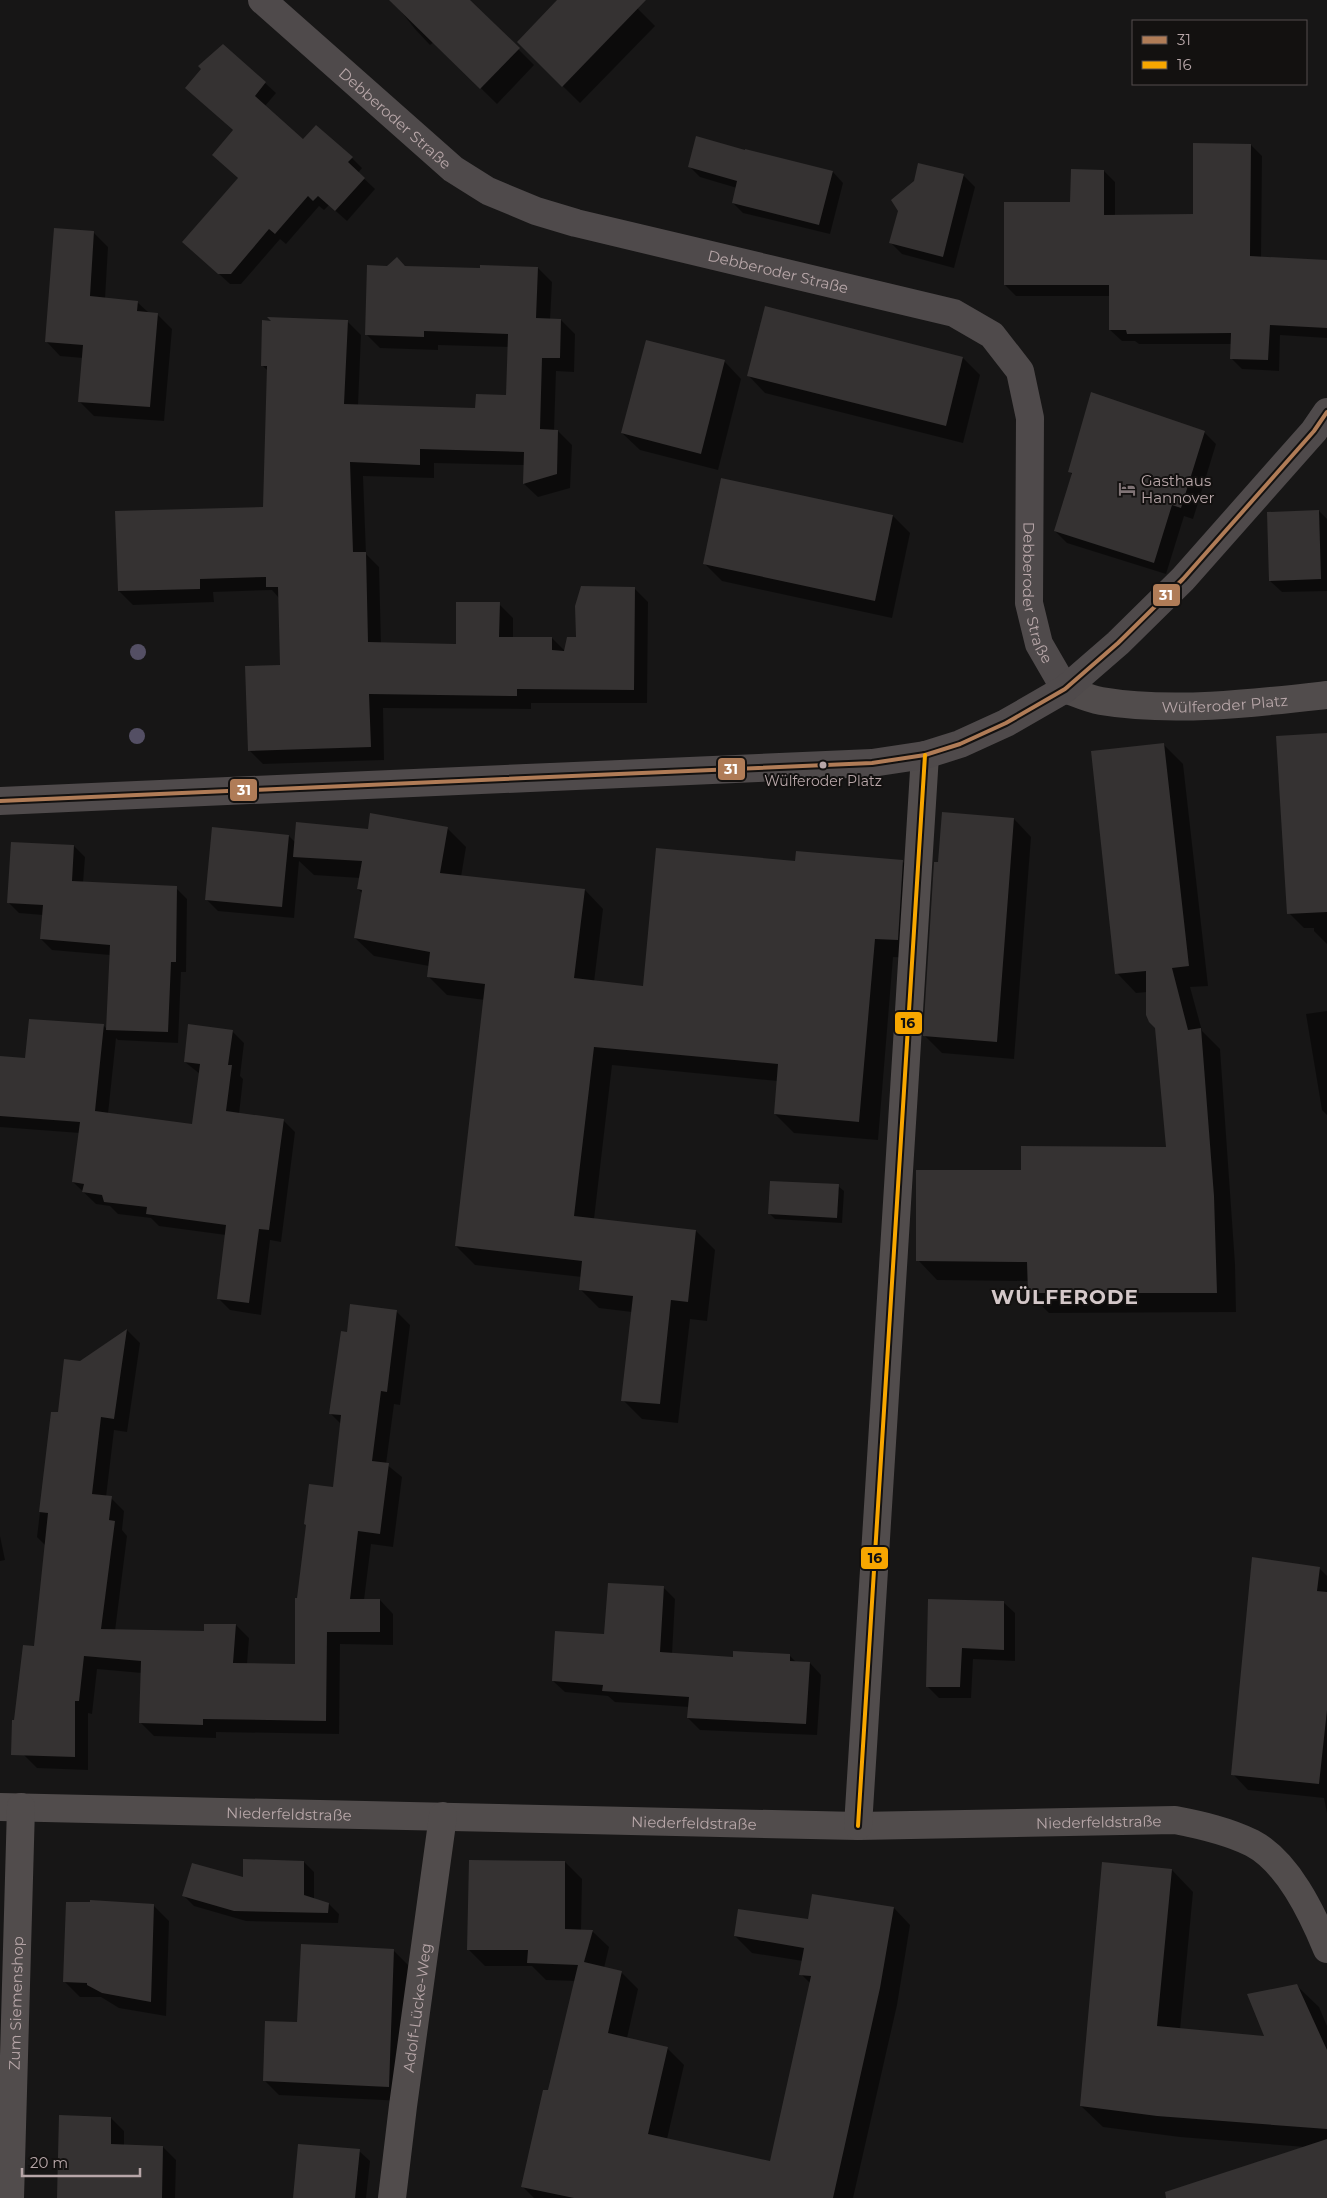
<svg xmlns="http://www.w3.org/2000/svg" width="1327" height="2198" viewBox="0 0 1327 2198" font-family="Montserrat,sans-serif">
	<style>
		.shadow { fill: #0007 }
		.building { fill: #353232 }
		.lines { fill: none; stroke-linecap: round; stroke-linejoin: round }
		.street { stroke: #514c4c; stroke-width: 28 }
		.secondary { stroke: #4f4a4b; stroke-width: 28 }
		.bus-1-casing { stroke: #131110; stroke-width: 8 }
		.bus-2-casing { stroke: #131110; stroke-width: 8 }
		.bus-1 { stroke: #b07c57; stroke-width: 4 }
		.bus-2 { stroke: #f7a600; stroke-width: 4 }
		.tree { fill: #544f64 }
		.bus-dot { fill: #b8a7a9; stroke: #131110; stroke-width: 2 }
		.labels { text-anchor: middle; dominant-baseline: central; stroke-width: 4; stroke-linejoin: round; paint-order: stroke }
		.bus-label { font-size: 14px; fill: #b8a7a9; stroke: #131110 }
		.street-label { font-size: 15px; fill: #b8a7a9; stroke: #131110 }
		.poi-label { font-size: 15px; fill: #b8a7a9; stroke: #131110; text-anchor: start }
		.district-label { font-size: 20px; font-weight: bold; letter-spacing: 1px; fill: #d4c8c9; stroke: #131110 }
		.line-badge { stroke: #131110; stroke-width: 2 }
		.badge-label { font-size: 14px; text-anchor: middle; font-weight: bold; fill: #fff }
		.pale-badge-label { font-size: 14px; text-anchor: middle; font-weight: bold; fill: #111 }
	</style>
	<rect width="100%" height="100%" fill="#171616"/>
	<g class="shadow">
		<polygon points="392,0 469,0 534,65 497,104 434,42 430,45 415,29"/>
		<polygon points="559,0 629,0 655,26 580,103 518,42"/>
		<polygon points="265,83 276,93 265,106 304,141 352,158 362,168 358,173 375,189 347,221 329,205 324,210 319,206 286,244 280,239 241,284 230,284 195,252 239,179 213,155 234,131 186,88"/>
		<polygon points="1251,145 1262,156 1261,258 1327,262 1327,338 1280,335 1279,371 1242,369 1231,358 1232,344 1139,344 1135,341 1122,341 1110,330 1110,296 1016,296 1005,285 1072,203 1104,171 1115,182 1115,216 1194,215"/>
		<polygon points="746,152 833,172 843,183 830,234 743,213 733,203 737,188 700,177 689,166"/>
		<polygon points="963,175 975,187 954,268 902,254 891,243 915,182"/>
		<polygon points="94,233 108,247 105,299 137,302 149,313 157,314 172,329 164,421 94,416 79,401 83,358 60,356 46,341"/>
		<polygon points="405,267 481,270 538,268 552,282 550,320 561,320 575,334 574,372 556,371 554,431 558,431 572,445 570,488 538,497 524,484 525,465 434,463 434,478 363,476 366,554 379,567 381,644 457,645 499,604 513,618 513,638 552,638 565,651 634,588 648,602 647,703 531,703 531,709 383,708 384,760 263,764 249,750 281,667 279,598 272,590 213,592 214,602 133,605 119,591 264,508 268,371 262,365 347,321 361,335 358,405 476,409 507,396 509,347 438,345 438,350 380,348 366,334"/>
		<polygon points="963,358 980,375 963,443 765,393 748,375"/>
		<polygon points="724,361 741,379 718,470 640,450 622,433"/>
		<polygon points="1204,432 1216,444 1193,519 1184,516 1166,574 1067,543 1055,531 1072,475 1070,472"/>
		<polygon points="1319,511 1327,519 1327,591 1282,592 1270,581"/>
		<polygon points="893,516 910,533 892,618 722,581 705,564"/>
		<polygon points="1327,734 1327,944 1314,931 1314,928 1304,928 1289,913"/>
		<polygon points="1164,745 1183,764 1208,986 1190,987 1202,1031 1220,1049 1235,1264 1236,1312 1049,1313 1029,1293 1029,1281 937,1280 918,1260 1022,1171 1168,1148 1157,1028 1147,992 1136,993 1117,973"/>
		<polygon points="1014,819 1031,837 1014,1059 942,1053 924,1035 939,864"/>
		<polygon points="447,828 466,847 461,877 585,890 603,909 594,982 644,987 796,862 902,861 921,880 916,958 893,957 878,1140 794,1133 775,1114 778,1081 612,1065 594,1219 696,1231 715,1250 707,1321 690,1319 678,1423 642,1419 623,1400 632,1312 599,1308 580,1289 582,1277 475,1265 456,1246 485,1000 447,995 428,976 429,966 374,956 355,938 362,893 358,889 360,878 314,875 299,861 294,918 218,911 206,899 289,836 296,843 369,830"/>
		<polygon points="74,846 85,857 83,883 176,888 187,899 186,972 181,972 178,1043 118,1040 116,1038 108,1114 193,1125 200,1074 185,1062 232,1031 244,1043 240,1076 243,1079 239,1114 283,1120 295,1132 281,1242 270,1240 261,1315 230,1310 218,1298 226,1235 159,1226 151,1218 118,1214 110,1206 96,1204 73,1182 80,1133 0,1127 0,1057 27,1059 104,1026 107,1029 110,955 52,950 41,939 43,915 19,913 8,902"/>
		<polygon points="1327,1011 1327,1115 1322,1110 1306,1014"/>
		<polygon points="838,1186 844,1191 842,1223 775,1219 770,1214"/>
		<polygon points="396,1311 410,1325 400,1405 394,1404 386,1464 402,1477 393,1547 371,1544 364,1600 380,1600 393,1614 393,1645 340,1644 339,1734 216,1732 216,1738 154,1736 140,1722 142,1673 97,1669 92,1714 88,1713 88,1770 37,1768 24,1755 46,1546 37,1537 52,1413 59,1414 80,1362 127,1330 140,1343 127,1432 114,1430 106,1497 111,1498 124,1511 122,1530 127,1536 115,1631 205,1633 236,1625 249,1638 247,1664 296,1665 298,1600 334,1488 341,1424 331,1414 348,1333"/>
		<polygon points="0,1536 5,1560 0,1561"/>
		<polygon points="1319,1568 1327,1576 1327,1813 1324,1798 1248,1790 1233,1774"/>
		<polygon points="663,1587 675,1599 672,1654 734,1658 790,1656 796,1662 810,1663 821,1675 817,1735 700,1730 688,1718 689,1707 615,1702 608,1696 565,1692 553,1681"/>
		<polygon points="1003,1602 1015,1613 1015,1661 973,1659 971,1698 939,1698 927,1686"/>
		<polygon points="304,1862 314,1872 314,1899 329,1904 339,1914 338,1923 246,1921 194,1906 183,1895"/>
		<polygon points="565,1862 582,1879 581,1930 592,1931 609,1947 604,1968 621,1972 638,1989 627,2038 667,2048 684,2065 667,2139 771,2163 811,1984 801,1974 803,1961 752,1953 735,1936 809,1921 894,1908 910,1925 897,2005 853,2198 534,2198 522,2186 549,2092 576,1981 546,1980 532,1966 485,1966 468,1949"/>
		<polygon points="1172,1870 1193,1892 1180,2030 1266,2038 1297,1986 1319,2007 1327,2026 1327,2198 1178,2198 1305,2147 1180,2137 1103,2127 1081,2106"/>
		<polygon points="154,1906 169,1921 166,2016 119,2008 101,1997 80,1997 64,1981"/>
		<polygon points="393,1950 408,1965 404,2101 279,2095 264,2080 299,2024"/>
		<polygon points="111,2118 124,2131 124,2146 163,2147 176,2160 175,2198 57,2198"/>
		<polygon points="359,2151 370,2161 366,2198 295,2198"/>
	</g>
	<g class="building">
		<polygon points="389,0 470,0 520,48 480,89"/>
		<polygon points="557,0 646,0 562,87 517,42"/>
		<polygon points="223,44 266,82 255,96 303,139 316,125 353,157 348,162 365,178 335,211 318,196 313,201 308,196 275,234 269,229 231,274 218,274 182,242 238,178 212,155 233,130 185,88 201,69 198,66"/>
		<polygon points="696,136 745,150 745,149 833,171 819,225 732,203 737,181 688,167"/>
		<polygon points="1193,143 1251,144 1250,256 1327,260 1327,328 1270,325 1268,360 1230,359 1231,333 1127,334 1126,330 1109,330 1109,285 1004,285 1004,202 1070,202 1071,169 1104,170 1104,215 1193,214"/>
		<polygon points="918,163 964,174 943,257 889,243 898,211 891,200 914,181"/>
		<polygon points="54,228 94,231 90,296 138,301 137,311 158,313 150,407 78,402 83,345 45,342"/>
		<polygon points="397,257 405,266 480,268 480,265 538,267 536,318 561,319 560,358 542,358 540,429 558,430 557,474 523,484 524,452 420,449 420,465 350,462 353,552 366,552 368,642 456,644 456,602 500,602 499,637 552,637 552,650 564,651 567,637 576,637 575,606 581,586 635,587 634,690 517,689 517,696 369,694 371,747 248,751 245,666 280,665 278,587 266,587 266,577 200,579 200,589 118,591 115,511 263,507 267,366 261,366 262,320 271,321 267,317 348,320 344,404 475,408 476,394 506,395 508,334 424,331 424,337 365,335 367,265 387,266"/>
		<polygon points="765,306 963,357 946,426 747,376"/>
		<polygon points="646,340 725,360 701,454 621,433"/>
		<polygon points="1091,392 1205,431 1181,508 1172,505 1154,563 1054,531 1072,473 1068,472"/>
		<polygon points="721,478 893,515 875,601 703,564"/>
		<polygon points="1319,510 1321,579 1269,581 1267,512"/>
		<polygon points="1327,733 1327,912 1287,914 1276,736"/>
		<polygon points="1164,743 1189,966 1172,968 1188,1030 1201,1028 1214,1196 1217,1293 1028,1293 1027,1262 916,1261 916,1170 1021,1170 1021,1146 1166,1147 1155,1028 1149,1022 1146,1015 1146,971 1115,974 1091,751"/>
		<polygon points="942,812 1014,818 997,1042 923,1036 934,862 938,862"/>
		<polygon points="370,813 448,827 440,873 585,889 574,978 643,986 656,848 795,861 796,851 903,860 898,940 875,939 859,1122 774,1114 778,1064 594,1047 574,1216 696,1230 688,1302 671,1300 660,1404 621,1401 633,1296 579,1290 582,1261 455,1246 485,984 427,977 430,952 354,938 362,890 357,889 362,861 293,857 296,822 368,829"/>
		<polygon points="212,827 289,835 282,907 205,900"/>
		<polygon points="11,842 74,845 72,881 177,886 176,962 171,962 168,1032 106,1030 110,945 40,939 43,905 7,903"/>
		<polygon points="29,1019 104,1024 95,1111 192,1124 200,1064 184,1062 188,1024 233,1030 228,1065 232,1065 226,1111 284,1119 269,1230 259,1229 249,1303 217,1299 226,1225 146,1214 147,1207 104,1202 102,1195 82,1192 84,1184 72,1182 80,1122 0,1116 0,1056 25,1058"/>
		<polygon points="770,1181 839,1184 837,1218 768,1214"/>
		<polygon points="350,1304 397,1310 387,1392 381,1391 372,1461 389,1463 380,1534 358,1531 350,1599 380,1599 380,1632 327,1632 326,1721 203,1719 203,1725 139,1723 141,1661 84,1656 79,1701 75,1701 75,1757 11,1755 12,1720 14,1720 23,1645 34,1646 48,1513 39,1512 51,1412 58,1412 64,1359 80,1361 127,1329 114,1419 101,1417 92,1494 112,1496 109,1520 115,1521 101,1629 204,1631 204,1624 236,1624 233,1663 295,1664 295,1598 297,1598 306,1525 304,1524 309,1484 333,1487 341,1415 329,1414 341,1331 347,1332"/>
		<polygon points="1252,1557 1320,1567 1317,1591 1327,1592 1327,1710 1319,1784 1231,1775"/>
		<polygon points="608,1583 664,1586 660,1652 733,1657 733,1651 790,1654 790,1661 810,1662 806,1724 687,1718 689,1697 602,1691 603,1685 552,1681 555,1631 604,1634"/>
		<polygon points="928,1599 1004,1601 1004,1650 962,1648 960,1687 926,1687"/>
		<polygon points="243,1859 304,1861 304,1895 329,1903 328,1913 234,1911 182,1896 192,1863 243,1877"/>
		<polygon points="469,1860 565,1861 565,1929 593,1930 584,1962 622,1971 608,2033 668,2047 648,2134 770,2161 811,1976 799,1975 804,1948 734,1936 738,1909 808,1919 812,1894 894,1907 880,1988 833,2198 574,2198 521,2187 543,2090 548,2090 578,1965 527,1963 528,1950 467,1950"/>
		<polygon points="1102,1862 1172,1869 1157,2026 1264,2036 1247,1994 1297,1984 1327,2050 1327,2129 1157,2116 1080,2106"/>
		<polygon points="90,1900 154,1904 151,2002 102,1993 87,1985 87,1983 63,1982 66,1902 90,1902"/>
		<polygon points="301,1944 394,1949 389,2087 263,2081 265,2021 297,2022"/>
		<polygon points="59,2115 111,2117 111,2144 163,2146 162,2198 57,2198"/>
		<polygon points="1327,2139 1327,2198 1166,2198 1165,2192"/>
		<polygon points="298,2144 360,2149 355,2198 293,2198"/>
	</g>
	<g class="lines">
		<g class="street">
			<path id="s1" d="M 1065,689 C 1076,693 1089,699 1101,701 C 1172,713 1256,703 1327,695"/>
			<path id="s2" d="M 0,1807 L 858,1826 L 1175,1820 C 1201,1825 1228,1831 1252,1843 C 1288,1862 1312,1913 1327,1949"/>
			<polyline points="858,1826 925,755"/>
			<path id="s3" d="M 10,2198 L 21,1807"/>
			<path id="s4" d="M 392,2198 L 403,2106 L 443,1816"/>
		</g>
		<g class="secondary">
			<path id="s5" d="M 262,0 L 453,169 L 488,191 L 536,211 L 576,223 L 954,313 L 992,335 L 1020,371 L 1030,418 L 1029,603 L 1039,644 L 1065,689"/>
			<polyline points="0,801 872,763 925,755 960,744 1006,723 1065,689 1118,643 1183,579 1314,431 1327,412"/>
		</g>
		<g class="bus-1-casing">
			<polyline id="bus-1" points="0,801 872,763 925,755 960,744 1006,723 1065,689 1118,643 1183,579 1314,431 1327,412"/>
		</g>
		<g class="bus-2-casing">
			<polyline id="bus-2" points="858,1826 925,755"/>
		</g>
		<use href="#bus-1" class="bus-1"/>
		<use href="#bus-2" class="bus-2"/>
	</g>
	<g class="tree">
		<circle cx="138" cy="652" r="8"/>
		<circle cx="137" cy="736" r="8"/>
	</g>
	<defs>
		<g id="hotel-bare" transform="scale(1.35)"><path d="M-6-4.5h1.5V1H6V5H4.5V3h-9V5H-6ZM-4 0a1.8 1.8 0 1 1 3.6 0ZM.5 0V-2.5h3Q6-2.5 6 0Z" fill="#807476" stroke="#131110" stroke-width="2.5" paint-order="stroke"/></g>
	</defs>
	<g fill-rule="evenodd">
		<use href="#hotel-bare" x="1127" y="489"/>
	</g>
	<circle class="bus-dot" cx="823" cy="765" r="4.5"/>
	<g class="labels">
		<g class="bus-label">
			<text x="823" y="781">Wülferoder Platz</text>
		</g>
		<g class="street-label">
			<text stroke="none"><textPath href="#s5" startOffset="178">Debberoder Straße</textPath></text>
			<text stroke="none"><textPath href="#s5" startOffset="598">Debberoder Straße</textPath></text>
			<text stroke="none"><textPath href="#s5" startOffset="1092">Debberoder Straße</textPath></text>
			<text stroke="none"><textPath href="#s1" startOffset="162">Wülferoder Platz</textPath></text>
			<text stroke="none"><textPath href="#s2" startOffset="289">Niederfeldstraße</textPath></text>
			<text stroke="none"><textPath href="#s2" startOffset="1099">Niederfeldstraße</textPath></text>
			<text stroke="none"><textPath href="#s2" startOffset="694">Niederfeldstraße</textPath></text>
			<text stroke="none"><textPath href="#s3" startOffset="195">Zum Siemenshop</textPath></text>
			<text stroke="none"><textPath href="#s4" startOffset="192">Adolf-Lücke-Weg</textPath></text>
		</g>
		<g class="poi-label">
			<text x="1141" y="480">Gasthaus<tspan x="1141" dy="17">Hannover</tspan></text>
		</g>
		<g class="district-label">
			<text x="1065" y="1297">WÜLFERODE</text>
		</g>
	</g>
	<g class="line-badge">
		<rect x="1152" y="583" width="29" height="24" rx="5" fill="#b07c57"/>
		<rect x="717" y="757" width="29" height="24" rx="5" fill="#b07c57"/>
		<rect x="229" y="778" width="29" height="24" rx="5" fill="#b07c57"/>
		<rect x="894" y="1011" width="29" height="24" rx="5" fill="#f7a600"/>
		<rect x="860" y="1546" width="29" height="24" rx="5" fill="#f7a600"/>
	</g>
	<g class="badge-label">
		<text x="1166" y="600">31</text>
		<text x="731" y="774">31</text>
		<text x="244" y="795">31</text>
	</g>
	<g class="pale-badge-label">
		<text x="908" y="1028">16</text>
		<text x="875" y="1563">16</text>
	</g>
	<rect x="1132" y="20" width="175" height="65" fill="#131110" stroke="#554d4d"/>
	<rect x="1142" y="36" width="25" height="8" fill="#b07c57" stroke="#554d4d"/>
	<text x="1177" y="45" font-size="15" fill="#b8a7a9">31</text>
	<rect x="1142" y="61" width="25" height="8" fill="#f7a600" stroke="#554d4d"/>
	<text x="1177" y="70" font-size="15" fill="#b8a7a9">16</text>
	<path d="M22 2168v8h118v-8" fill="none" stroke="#b8a7a9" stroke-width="2.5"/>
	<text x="30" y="2168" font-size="15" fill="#b8a7a9" stroke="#131110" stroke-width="4" paint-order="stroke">20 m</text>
</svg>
